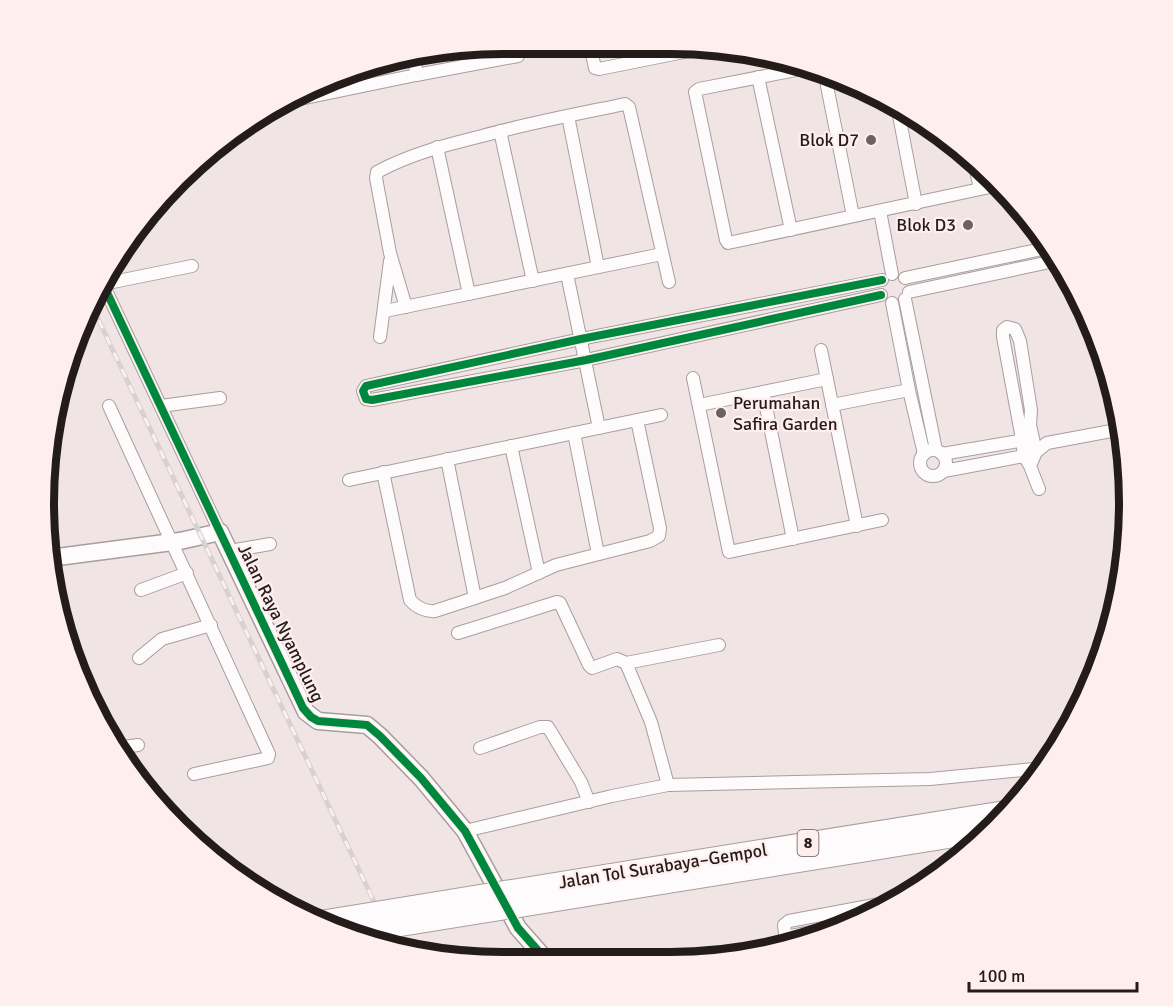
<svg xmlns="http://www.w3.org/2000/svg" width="1173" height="1006" viewBox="0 0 1173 1006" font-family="Signika,sans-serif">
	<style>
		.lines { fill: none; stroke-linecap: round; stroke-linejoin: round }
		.street-casing { stroke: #a89e9e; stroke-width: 14 }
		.secondary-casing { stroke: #a89e9e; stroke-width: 19 }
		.highway-casing { stroke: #a89e9e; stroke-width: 23 }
		.street { stroke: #fdfbfb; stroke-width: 12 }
		.secondary { stroke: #fdfbfb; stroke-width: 16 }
		.highway { stroke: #fdfbfb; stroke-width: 21 }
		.rail-casing { stroke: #d7d2d2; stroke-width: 5 }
		.rail { stroke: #feeeee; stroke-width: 3; stroke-dasharray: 9; stroke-linecap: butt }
		.highway-bridge-casing { stroke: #a89e9e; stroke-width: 23; stroke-linecap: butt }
		.highway-bridge { stroke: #fdfbfb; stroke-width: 21 }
		.cycleway-casing { stroke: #feeeee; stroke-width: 11 }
		.cycleway { stroke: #00873e; stroke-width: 8 }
		.poi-dot { fill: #6c6161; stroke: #feeeee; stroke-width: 2 }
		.labels { text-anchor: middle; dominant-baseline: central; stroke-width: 4.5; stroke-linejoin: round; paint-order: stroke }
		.shield { fill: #feeeee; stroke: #655a5a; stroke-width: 1.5 }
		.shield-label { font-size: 16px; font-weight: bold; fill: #241b1b }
		.poi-label { font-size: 18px; fill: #241b1b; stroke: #feeeee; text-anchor: end }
		.street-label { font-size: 18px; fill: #241b1b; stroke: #feeeee }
		.rim { fill: none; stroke: #241b1b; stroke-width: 8 }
	</style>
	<rect width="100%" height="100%" fill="#f1e4e4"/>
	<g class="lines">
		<g class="street-casing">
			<g id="street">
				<polyline points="590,45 595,68 599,69 709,47"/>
				<polyline points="801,69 699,89 695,92 726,240 728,243 999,185"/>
				<polyline points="416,75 518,56"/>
				<polyline points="825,76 853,216"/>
				<polyline points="758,77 791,230"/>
				<polyline points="281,103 416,75 415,55"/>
				<polyline points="897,105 916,204"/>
				<polyline points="568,116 598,267"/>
				<polyline points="500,131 533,281"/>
				<polyline points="437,147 469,294"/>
				<polyline points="974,161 980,189"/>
				<polyline points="880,211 892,274"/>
				<polyline points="567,274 599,428"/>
				<polyline points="905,278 1042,249 1047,251 1049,260 1045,263 909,292"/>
				<polyline points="102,282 220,532"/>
				<polyline points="103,284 192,266"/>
				<polyline points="881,295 586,360 372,400 366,399 363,391 366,386 581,339 882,280"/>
				<polyline points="905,299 936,450"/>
				<polyline points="892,303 909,390 924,454"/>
				<path d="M 406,307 L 390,253 L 376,178 L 377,172 C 410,154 446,145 482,136 C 529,123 577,114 625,104 L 629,107 L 669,282"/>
				<polyline points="385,311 662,254"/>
				<polyline points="380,337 390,261"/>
				<polyline points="821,350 857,526"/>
				<polyline points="1106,374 1126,469"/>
				<polyline points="693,378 729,552 882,520"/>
				<polyline points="763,392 793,539"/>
				<polyline points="699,405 827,379"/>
				<polyline points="832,405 909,390"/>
				<polyline points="109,406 269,754 268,758 194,774"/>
				<polyline points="161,406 220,398"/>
				<polyline points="574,433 598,554"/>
				<polyline points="511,446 539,573"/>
				<circle cx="933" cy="463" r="13"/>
				<polyline points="942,454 1030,439"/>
				<polyline points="447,459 475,598"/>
				<polyline points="1030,466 1036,452 1030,425 1031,410 1020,341 1015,329 1007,327 1003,330 1003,337 1022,439 1024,456 1030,466 1039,489"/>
				<polyline points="944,471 1024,456 1036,452 1047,443 1122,429"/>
				<path d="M 383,472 L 410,600 C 416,607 426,612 435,611 L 505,588 L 556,565 L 650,541 L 659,536 L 660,528 L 637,420"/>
				<polyline points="349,480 661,415"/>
				<polyline points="230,551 270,544"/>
				<polyline points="141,590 187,573"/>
				<polyline points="458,633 557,602 560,603 589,665 592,668 617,659 626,663 719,645"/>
				<polyline points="139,658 162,639 211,625"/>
				<polyline points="626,663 651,722 668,785"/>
				<polyline points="116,748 138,745"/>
				<polyline points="480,748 540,727 548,727 581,782 589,802"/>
				<polyline points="465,831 612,796 668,785 930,779 1044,768"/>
				<polyline points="785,937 841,927"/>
				<polyline points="786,944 784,925 789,921 901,900"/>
			</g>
		</g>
		<g class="secondary-casing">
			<polyline id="secondary" points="50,558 180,541 220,532 306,712 318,721 367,725 380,736 421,778 465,831 518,928 548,962"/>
		</g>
		<g class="highway-casing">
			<g id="highway">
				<polyline points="607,875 1008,811"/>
				<polyline points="609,892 989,831"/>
			</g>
		</g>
		<use href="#street" class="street"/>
		<use href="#secondary" class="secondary"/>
		<use href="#highway" class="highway"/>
		<g class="rail-casing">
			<polyline id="rail" points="91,304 396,948"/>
		</g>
		<use href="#rail" class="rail"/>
		<g class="highway-bridge-casing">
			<g id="highway-bridge">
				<polyline points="317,922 607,875"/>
				<polyline points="348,934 609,892"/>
			</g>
		</g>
		<use href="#highway-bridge" class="highway-bridge"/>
		<g class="cycleway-casing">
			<g id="cycleway">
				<polyline points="102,282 303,708 311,717 318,721 367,725 380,736 421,778 465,831 518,928 548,962"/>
				<polyline points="881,295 586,360 372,400 366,399 363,391 366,386 581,339 882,280"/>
			</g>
		</g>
		<use href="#cycleway" class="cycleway"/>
	</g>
	<g class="poi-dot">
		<circle cx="871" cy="140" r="6"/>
		<circle cx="968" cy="225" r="6"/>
		<circle cx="721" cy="413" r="6"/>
	</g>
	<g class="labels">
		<rect class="shield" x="797.5" y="830" width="21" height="26" rx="4.5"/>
		<g class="shield-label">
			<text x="808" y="843">8</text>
		</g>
		<g class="poi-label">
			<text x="859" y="140">Blok D7</text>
			<text x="956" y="225">Blok D3</text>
			<text x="733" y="403" text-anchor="start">Perumahan<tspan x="733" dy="21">Safira Garden</tspan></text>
		</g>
		<g class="street-label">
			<text transform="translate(281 623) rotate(64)">Jalan Raya Nyamplung</text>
			<text transform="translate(663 866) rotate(-9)">Jalan Tol Surabaya–Gempol</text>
		</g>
	</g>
	<path d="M0 0H1173V1006H0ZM503 54H670A449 449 0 0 1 1119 503V503A449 449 0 0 1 670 952H503A449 449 0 0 1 54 503V503A449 449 0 0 1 503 54Z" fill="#feeeee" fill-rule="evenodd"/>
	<path class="rim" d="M503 54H670A449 449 0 0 1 1119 503V503A449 449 0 0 1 670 952H503A449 449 0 0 1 54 503V503A449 449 0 0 1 503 54Z"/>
	<path d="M969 982v9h168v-9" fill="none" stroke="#241b1b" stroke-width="3"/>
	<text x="978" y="982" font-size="18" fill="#241b1b" stroke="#feeeee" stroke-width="4.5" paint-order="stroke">100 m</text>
</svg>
